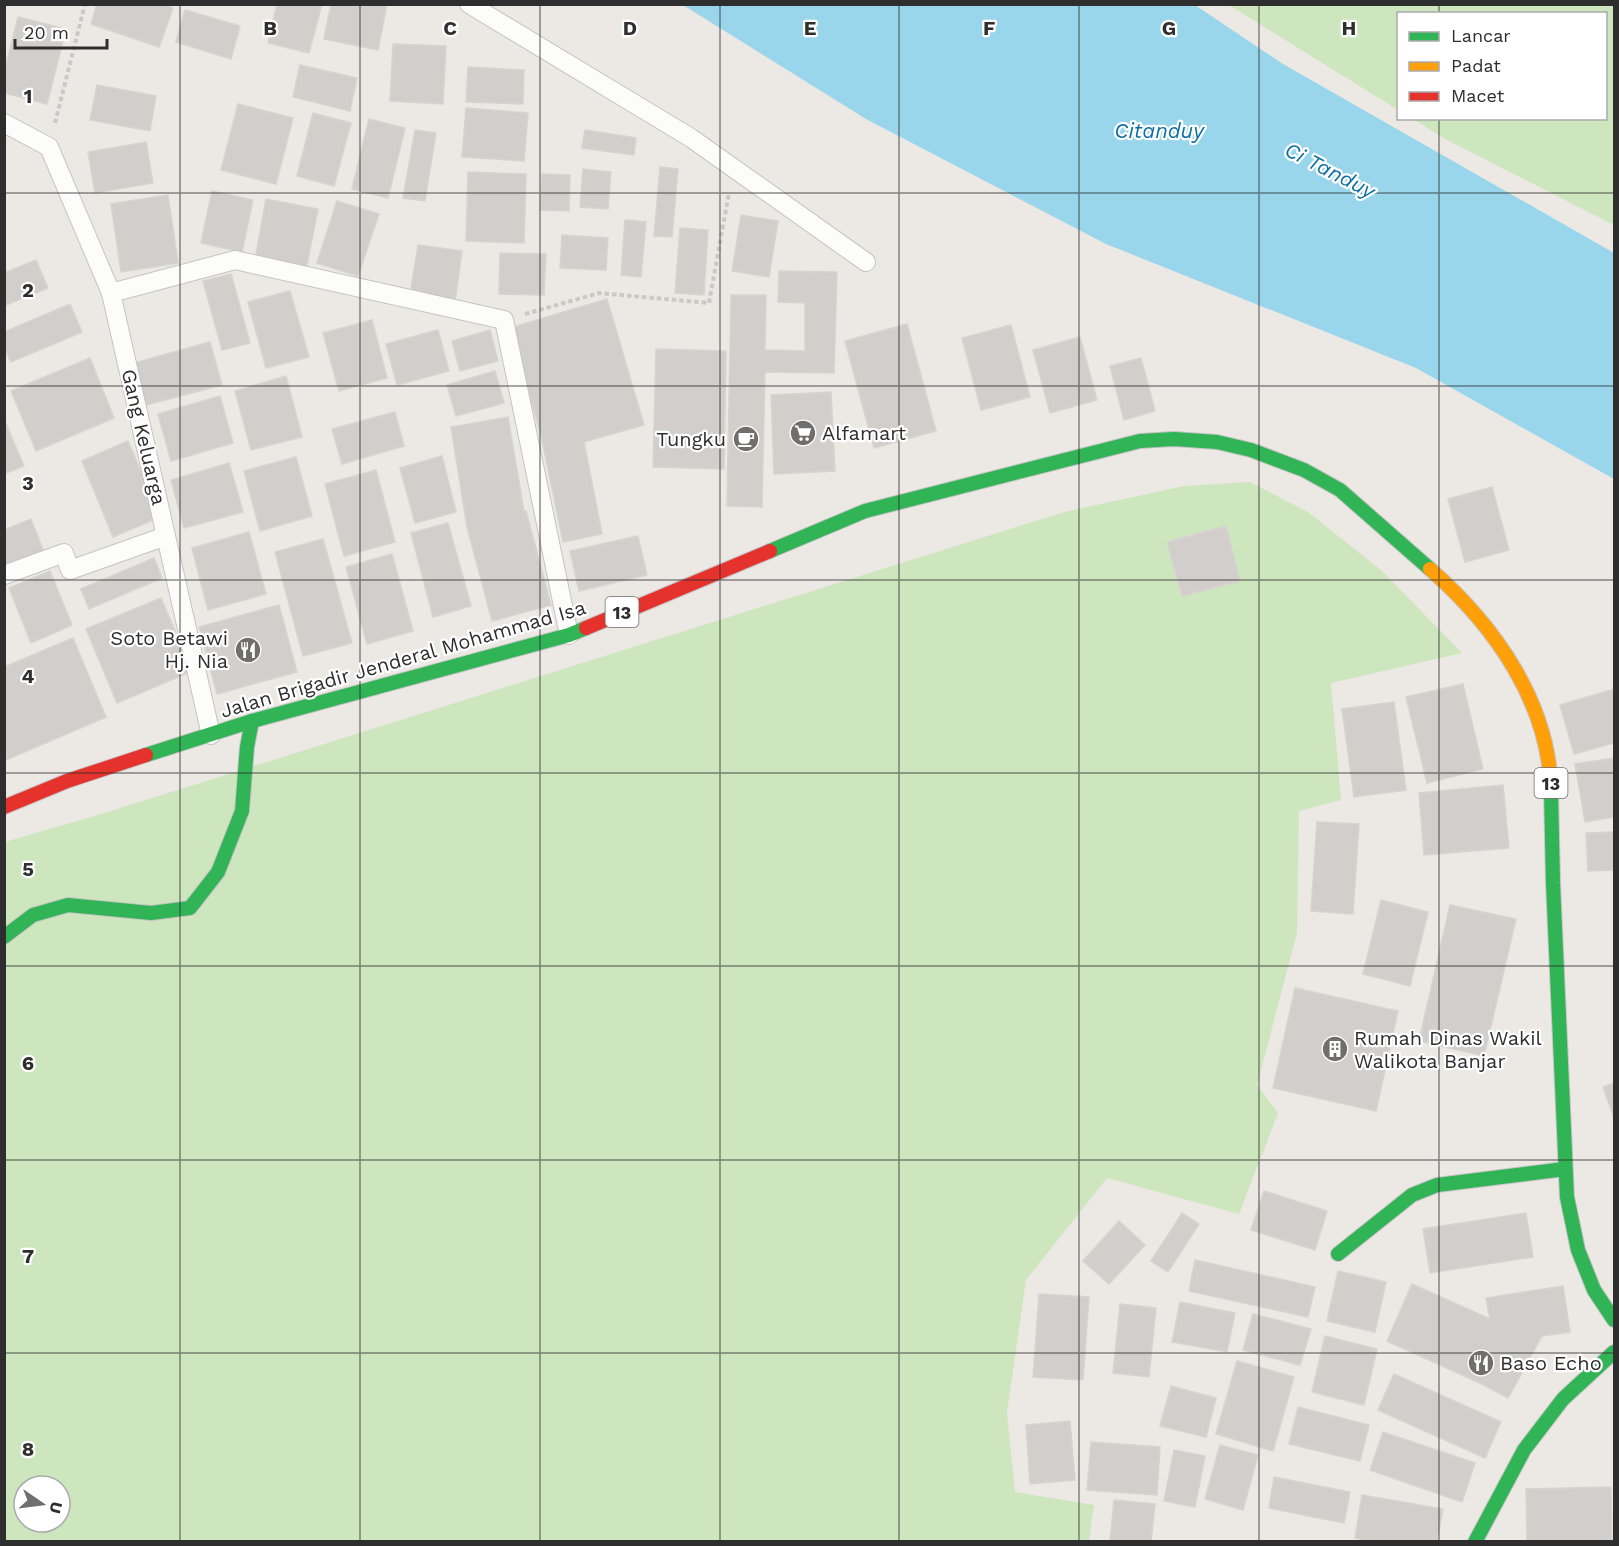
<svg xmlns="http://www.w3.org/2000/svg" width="1619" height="1546" viewBox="0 0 1619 1546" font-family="'Work Sans',sans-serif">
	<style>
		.green { fill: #cee6be; fill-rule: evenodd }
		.water { fill: #99d6ec }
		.building { fill: #d1cecb; stroke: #d7d4d0; stroke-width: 1.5 }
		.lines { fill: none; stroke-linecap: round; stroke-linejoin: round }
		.lane-casing { stroke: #c5c4c5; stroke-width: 20 }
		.fast-casing { stroke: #c5c4c5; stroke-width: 16 }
		.slow-casing { stroke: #c5c4c5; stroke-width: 16 }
		.jam-casing { stroke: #c5c4c5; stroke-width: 16 }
		.path { stroke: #c9c9c8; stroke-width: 4; stroke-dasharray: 4.5 3; stroke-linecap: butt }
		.lane { stroke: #fcfcfb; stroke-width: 18 }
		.fast { stroke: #30b455; stroke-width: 14 }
		.slow { stroke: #ff9f0a; stroke-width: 14 }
		.jam { stroke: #e5322d; stroke-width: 14 }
		.grid { fill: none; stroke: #2e2e2e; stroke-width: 1.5; stroke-opacity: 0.55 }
		.labels { text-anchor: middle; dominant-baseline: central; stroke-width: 4.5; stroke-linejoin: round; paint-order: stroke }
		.shield { fill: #fff; stroke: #6d6d6d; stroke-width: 1.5 }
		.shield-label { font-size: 18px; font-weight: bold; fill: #2e2e2e }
		.poi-label { font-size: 20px; fill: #2e2e2e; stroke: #fff; text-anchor: start }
		.street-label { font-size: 20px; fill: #2e2e2e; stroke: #fff }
		.water-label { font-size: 21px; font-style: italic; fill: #0d6fa3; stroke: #fff }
		.grid-label { font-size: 20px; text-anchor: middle; font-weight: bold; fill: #2e2e2e; stroke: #fff; stroke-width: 4.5; stroke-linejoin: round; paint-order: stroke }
	</style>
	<rect width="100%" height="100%" fill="#ece8e4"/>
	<g class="green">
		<polygon points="1229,5 1614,5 1614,225 1447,140 1413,119 1606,118 1606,14 1398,14 1398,110"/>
		<path d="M 1250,482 L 1308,512 L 1381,570 L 1462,653 L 1331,683 L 1341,800 L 1299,811 L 1297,933 L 1257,1085 L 1278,1113 L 1239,1214 L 1107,1178 L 1026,1280 L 1007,1413 L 1015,1492 L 1094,1505 L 1089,1541 L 5,1542 L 5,842 L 101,814 L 1064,512 L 1184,486 ZM 24,1486 L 60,1486 L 60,1522 L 24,1522 Z"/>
	</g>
	<polygon class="water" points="683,5 1195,5 1283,64 1614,253 1614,479 1416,368 1106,244 866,119"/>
	<g class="building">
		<polygon points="97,4 162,4 173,8 159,47 91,24"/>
		<polygon points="277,4 322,4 309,53 268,43"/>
		<polygon points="331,4 387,4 378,50 324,39"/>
		<polygon points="185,10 240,26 231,59 176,42"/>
		<polygon points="18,17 66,29 47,104 4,93 4,72"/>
		<polygon points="393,44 446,46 443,104 390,101"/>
		<polygon points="300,65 357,78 350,111 293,97"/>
		<polygon points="468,67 524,70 523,104 466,102"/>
		<polygon points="97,85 156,96 150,131 90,120"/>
		<polygon points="238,104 293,118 276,184 221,170"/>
		<polygon points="466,108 528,113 524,161 462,157"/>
		<polygon points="313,113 351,123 334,186 297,176"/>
		<polygon points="369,119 405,128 388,198 352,189"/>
		<polygon points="415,130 436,133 425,201 403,198"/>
		<polygon points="585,130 636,138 634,155 582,148"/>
		<polygon points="146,142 153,183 95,193 88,152"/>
		<polygon points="660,167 678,169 672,237 654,236"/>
		<polygon points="583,169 611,172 608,209 580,207"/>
		<polygon points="468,172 526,174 524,243 466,241"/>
		<polygon points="542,174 570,175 569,211 540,210"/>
		<polygon points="212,191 253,200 242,252 201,243"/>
		<polygon points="168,195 178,263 121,272 111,204"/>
		<polygon points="266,199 318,209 306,270 255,260"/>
		<polygon points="337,201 379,214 358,276 317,263"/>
		<polygon points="741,215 778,221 769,277 732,271"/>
		<polygon points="625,220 646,222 641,277 621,275"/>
		<polygon points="680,228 708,230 704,295 675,293"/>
		<polygon points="562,235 608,238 606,270 560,268"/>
		<polygon points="418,245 462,251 455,302 410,295"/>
		<polygon points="500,253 546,254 544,295 499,294"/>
		<polygon points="36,260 48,288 4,306 4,273"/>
		<polygon points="779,271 837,272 834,373 765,372 762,507 727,506 731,295 766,295 765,350 805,351 805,303 778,302"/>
		<polygon points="231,274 250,343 222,350 203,281"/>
		<polygon points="290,291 309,357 266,368 248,302"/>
		<polygon points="607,299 644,425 584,442 602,534 563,542 541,435 510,328"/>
		<polygon points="70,304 82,332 11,362 4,347 4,332"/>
		<polygon points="372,320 387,378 339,391 323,333"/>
		<polygon points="907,324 936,431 874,448 845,341"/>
		<polygon points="1011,325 1030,397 981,410 962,338"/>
		<polygon points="438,330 449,371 397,385 386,344"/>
		<polygon points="490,330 498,361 460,371 452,341"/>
		<polygon points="1080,337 1097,400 1050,413 1033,350"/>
		<polygon points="210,342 222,385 146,405 134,363"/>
		<polygon points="656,349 726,351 724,469 653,467"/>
		<polygon points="90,358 114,418 36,451 11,391"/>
		<polygon points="1141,358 1155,411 1124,420 1110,366"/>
		<polygon points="495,371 504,403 456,416 447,385"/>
		<polygon points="286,376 302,437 251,450 235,391"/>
		<polygon points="831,392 835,471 774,474 771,395"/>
		<polygon points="220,396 233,443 171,461 158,414"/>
		<polygon points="395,412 404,446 342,464 332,429"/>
		<polygon points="508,417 524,511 526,511 551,605 492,621 467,527 451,427"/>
		<polygon points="4,419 24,466 4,474"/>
		<polygon points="128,441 160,517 113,537 82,461"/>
		<polygon points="442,456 456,512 415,523 400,468"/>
		<polygon points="296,457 312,516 260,531 244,471"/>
		<polygon points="229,463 243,512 184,528 171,480"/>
		<polygon points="376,470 395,542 344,556 325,484"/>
		<polygon points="1492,487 1509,550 1465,562 1448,499"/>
		<polygon points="31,519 45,555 4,572 4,530"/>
		<polygon points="448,523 471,606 433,617 411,533"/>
		<polygon points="1226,526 1240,581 1182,596 1167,542"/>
		<polygon points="249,532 266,594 208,610 192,548"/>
		<polygon points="638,536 647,575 579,591 570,551"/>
		<polygon points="323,539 352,643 303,656 275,552"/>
		<polygon points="392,554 413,631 367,644 346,567"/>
		<polygon points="154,558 162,578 89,609 81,589"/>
		<polygon points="50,571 72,625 31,643 9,588"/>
		<polygon points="161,598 192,671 117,703 86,629"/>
		<polygon points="279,605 297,672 217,694 199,627"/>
		<polygon points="73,638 106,717 6,760 4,756 4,667"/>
		<polygon points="1463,684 1483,769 1427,783 1406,697"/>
		<polygon points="1614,689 1614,743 1574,754 1560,705"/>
		<polygon points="1394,702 1406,790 1354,797 1342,709"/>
		<polygon points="1614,758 1614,817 1585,822 1575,764"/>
		<polygon points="1503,785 1509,848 1424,855 1419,793"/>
		<polygon points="1317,822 1359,824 1353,914 1311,911"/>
		<polygon points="1614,832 1614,870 1588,871 1586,833"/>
		<polygon points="1381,900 1428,912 1410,986 1363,974"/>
		<polygon points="1450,905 1516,919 1484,1056 1419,1041"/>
		<polygon points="1295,988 1398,1011 1376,1111 1273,1088"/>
		<polygon points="1614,1083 1614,1118 1603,1087"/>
		<polygon points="1264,1191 1327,1211 1315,1250 1251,1230"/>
		<polygon points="1182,1213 1199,1224 1168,1272 1151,1261"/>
		<polygon points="1526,1213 1533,1257 1430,1273 1423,1229"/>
		<polygon points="1119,1221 1145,1245 1109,1284 1083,1261"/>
		<polygon points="1195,1260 1315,1287 1308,1317 1189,1291"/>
		<polygon points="1338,1271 1386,1282 1375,1332 1327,1321"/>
		<polygon points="1412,1284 1490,1319 1486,1298 1563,1286 1570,1332 1542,1336 1508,1398 1482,1384 1387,1341"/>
		<polygon points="1039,1294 1089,1297 1083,1380 1033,1377"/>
		<polygon points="1180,1302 1235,1313 1227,1352 1172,1342"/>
		<polygon points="1120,1304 1156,1308 1149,1377 1113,1373"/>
		<polygon points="1253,1314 1311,1329 1300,1365 1243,1350"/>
		<polygon points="1325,1336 1377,1349 1364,1405 1312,1392"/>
		<polygon points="1237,1361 1294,1377 1273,1451 1216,1434"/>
		<polygon points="1394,1374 1501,1422 1485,1458 1378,1410"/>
		<polygon points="1171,1386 1216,1398 1206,1437 1160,1426"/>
		<polygon points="1298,1407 1369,1425 1360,1461 1289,1444"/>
		<polygon points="1070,1421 1075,1480 1030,1484 1026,1425"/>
		<polygon points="1383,1432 1475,1463 1462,1502 1370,1470"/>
		<polygon points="1091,1442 1160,1447 1157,1495 1087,1490"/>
		<polygon points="1220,1445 1258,1455 1243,1510 1205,1499"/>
		<polygon points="1174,1450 1205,1456 1195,1507 1164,1501"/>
		<polygon points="1274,1477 1350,1492 1344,1523 1269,1508"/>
		<polygon points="1611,1487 1612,1542 1527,1542 1526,1489"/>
		<polygon points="1362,1495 1443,1509 1437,1542 1373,1542 1355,1538"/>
		<polygon points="1114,1500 1155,1504 1151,1542 1110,1542"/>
	</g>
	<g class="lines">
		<g class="lane-casing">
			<g id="lane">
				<polyline points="469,4 691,138 866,262"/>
				<polyline points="4,123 49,147 111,293 211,735"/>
				<polyline points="111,293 235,260 504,320 569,635"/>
				<polyline points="4,575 64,553 70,570 166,536"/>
			</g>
		</g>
		<g class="fast-casing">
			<g id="fast">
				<polyline points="770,551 865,511 1140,441 1174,439 1217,442 1251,450 1304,470 1340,490 1430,569"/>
				<polyline points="146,755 252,721 569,635 586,628"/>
				<polyline points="1551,792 1553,883 1567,1197 1578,1250 1594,1290 1614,1320"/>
				<polyline points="4,937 33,915 68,905 151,913 190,908 218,872 242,811 247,747 252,721"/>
				<polyline points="1338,1254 1412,1195 1437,1185 1565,1169"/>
				<polyline points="1475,1542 1524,1450 1563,1399 1614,1352"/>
			</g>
		</g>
		<g class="slow-casing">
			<path id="slow" d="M 1430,569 C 1494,625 1550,703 1551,792"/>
		</g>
		<g class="jam-casing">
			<g id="jam">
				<polyline points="586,628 770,551"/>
				<polyline points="4,807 67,781 146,755"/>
			</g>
		</g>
		<g class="path">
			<polyline points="55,123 85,4"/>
			<polyline points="525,314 599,293 709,303 729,193"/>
		</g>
		<use href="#lane" class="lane"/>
		<use href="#fast" class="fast"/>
		<use href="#slow" class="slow"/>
		<use href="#jam" class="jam"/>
	</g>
	<path class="grid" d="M 180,4 L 180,1542M 360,4 L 360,1542M 540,4 L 540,1542M 720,4 L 720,1542M 899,4 L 899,1542M 1079,4 L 1079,1542M 1259,4 L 1259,1542M 1439,4 L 1439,14M 1439,118 L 1439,1542M 4,193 L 1614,193M 4,386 L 1614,386M 4,580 L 1614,580M 4,773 L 1614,773M 4,966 L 1614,966M 4,1160 L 1614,1160M 4,1353 L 1614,1353"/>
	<defs>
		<g id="supermarket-disc" transform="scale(1.35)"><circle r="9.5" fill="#706f6e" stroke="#fff"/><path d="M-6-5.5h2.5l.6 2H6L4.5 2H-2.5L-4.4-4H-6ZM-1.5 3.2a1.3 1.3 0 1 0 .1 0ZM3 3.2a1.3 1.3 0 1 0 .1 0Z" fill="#fff"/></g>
		<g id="cafe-disc" transform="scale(1.35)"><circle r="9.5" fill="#706f6e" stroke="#fff"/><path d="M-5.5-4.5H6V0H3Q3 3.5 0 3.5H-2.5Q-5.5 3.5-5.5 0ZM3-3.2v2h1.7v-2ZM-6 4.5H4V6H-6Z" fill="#fff"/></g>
		<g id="restaurant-disc" transform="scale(1.35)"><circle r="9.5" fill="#706f6e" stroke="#fff"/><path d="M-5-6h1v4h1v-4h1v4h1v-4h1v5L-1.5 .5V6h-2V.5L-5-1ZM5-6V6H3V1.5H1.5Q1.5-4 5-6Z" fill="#fff"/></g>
		<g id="building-disc" transform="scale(1.35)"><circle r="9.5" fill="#706f6e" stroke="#fff"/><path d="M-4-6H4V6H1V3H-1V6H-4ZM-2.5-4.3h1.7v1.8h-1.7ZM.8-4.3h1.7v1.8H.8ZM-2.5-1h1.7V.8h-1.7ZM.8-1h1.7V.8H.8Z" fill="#fff"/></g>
	</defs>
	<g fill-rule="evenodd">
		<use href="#supermarket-disc" x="803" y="433"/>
		<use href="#cafe-disc" x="746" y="439"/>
		<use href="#restaurant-disc" x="248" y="650"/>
		<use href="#building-disc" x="1335" y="1049"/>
		<use href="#restaurant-disc" x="1481" y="1363"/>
	</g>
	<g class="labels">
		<g class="shield">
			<rect x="605.5" y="597" width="33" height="30" rx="4.5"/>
			<rect x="1534.5" y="768" width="33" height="30" rx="4.5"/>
		</g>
		<g class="shield-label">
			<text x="622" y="612">13</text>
			<text x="1551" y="783">13</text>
		</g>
		<g class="poi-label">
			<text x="822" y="433">Alfamart</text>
			<text x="726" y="439" text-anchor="end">Tungku</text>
			<text x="228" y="638" text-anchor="end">Soto Betawi<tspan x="228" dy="23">Hj. Nia</tspan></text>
			<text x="1354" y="1038">Rumah Dinas Wakil<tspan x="1354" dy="23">Walikota Banjar</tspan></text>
			<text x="1500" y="1363">Baso Echo</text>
		</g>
		<g class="street-label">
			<text transform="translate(144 437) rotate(77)">Gang Keluarga</text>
			<text transform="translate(403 659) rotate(-16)">Jalan Brigadir Jenderal Mohammad Isa</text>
		</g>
		<g class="water-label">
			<text x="1159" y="130">Citanduy</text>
			<text transform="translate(1330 170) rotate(27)">Ci Tanduy</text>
		</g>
	</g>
	<g class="grid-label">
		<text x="270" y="35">B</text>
		<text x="450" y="35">C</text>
		<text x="630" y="35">D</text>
		<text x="810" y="35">E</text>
		<text x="989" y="35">F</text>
		<text x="1169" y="35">G</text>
		<text x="1349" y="35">H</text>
		<text x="28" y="103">1</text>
		<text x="28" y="297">2</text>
		<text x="28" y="490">3</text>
		<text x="28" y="683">4</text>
		<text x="28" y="876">5</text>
		<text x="28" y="1070">6</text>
		<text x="28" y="1263">7</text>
		<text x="28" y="1456">8</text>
	</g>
	<rect width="1619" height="1546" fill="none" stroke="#2e2e2e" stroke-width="12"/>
	<rect x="1397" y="12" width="210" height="108" fill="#ffffff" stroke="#ababab" stroke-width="1.5"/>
	<rect x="1409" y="32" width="30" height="9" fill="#30b455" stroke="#ababab" stroke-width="1.5"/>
	<text x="1451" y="42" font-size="18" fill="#2e2e2e">Lancar</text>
	<rect x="1409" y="62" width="30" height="9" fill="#ff9f0a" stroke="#ababab" stroke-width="1.5"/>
	<text x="1451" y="72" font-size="18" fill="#2e2e2e">Padat</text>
	<rect x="1409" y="92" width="30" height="9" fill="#e5322d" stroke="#ababab" stroke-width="1.5"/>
	<text x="1451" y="102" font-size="18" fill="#2e2e2e">Macet</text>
	<g transform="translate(42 1504) rotate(104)"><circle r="28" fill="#ffffff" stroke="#ababab" stroke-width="1.5"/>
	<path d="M0-4.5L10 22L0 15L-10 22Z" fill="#706f6e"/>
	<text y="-9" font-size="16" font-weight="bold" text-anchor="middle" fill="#2e2e2e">U</text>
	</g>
	<path d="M15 39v9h92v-9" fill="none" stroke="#2e2e2e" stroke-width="3"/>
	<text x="24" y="39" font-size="18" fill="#2e2e2e" stroke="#ffffff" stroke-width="4.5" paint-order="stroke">20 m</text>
</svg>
